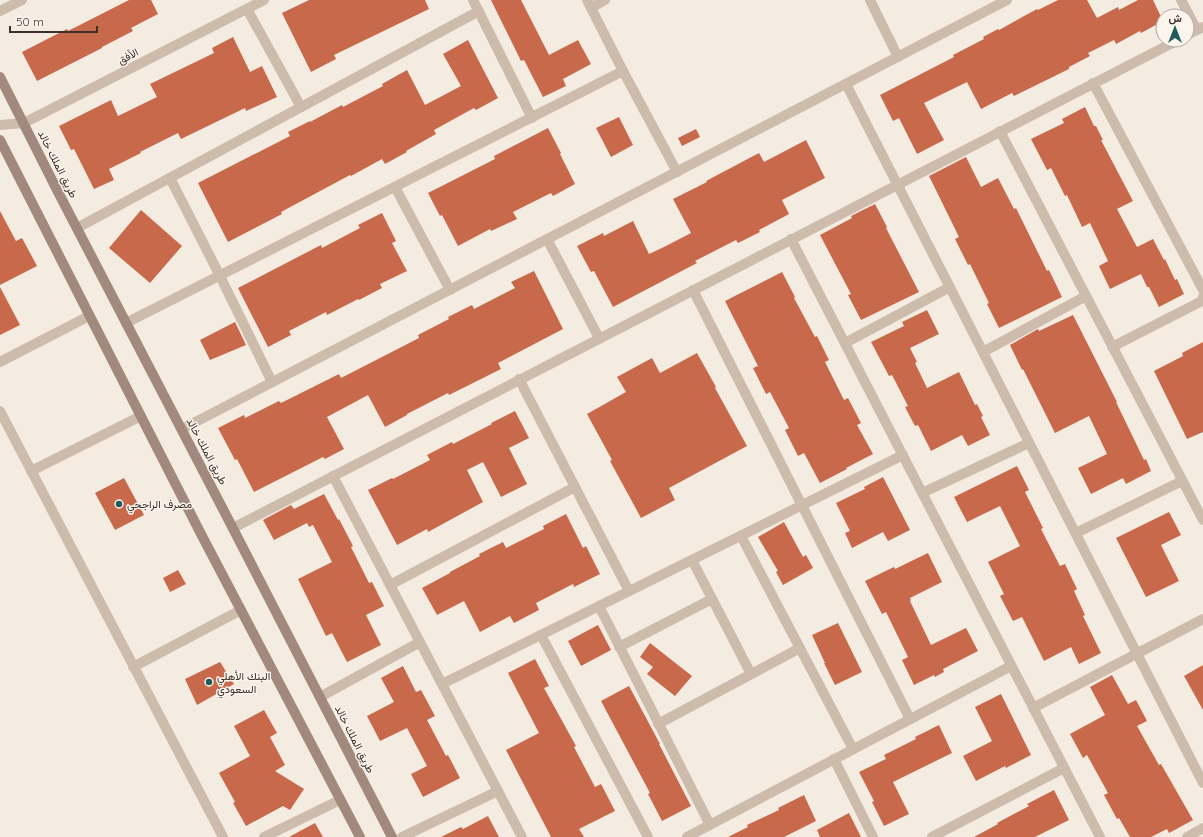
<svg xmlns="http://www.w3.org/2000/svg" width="1203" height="837" viewBox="0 0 1203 837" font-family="Quicksand,Vazirmatn,sans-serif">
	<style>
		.building { fill: #c8694b }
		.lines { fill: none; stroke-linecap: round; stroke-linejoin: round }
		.street { stroke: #cdbbac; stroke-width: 10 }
		.secondary { stroke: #a18a7d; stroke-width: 10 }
		.poi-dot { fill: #1f5a5e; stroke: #fbf5ee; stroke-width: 1.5 }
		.labels { text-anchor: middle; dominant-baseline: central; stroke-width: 3; stroke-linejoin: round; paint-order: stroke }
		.street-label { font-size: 11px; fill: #3b302b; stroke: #fbf5ee }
		.poi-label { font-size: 11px; fill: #3b302b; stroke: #fbf5ee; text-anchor: start }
	</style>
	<rect width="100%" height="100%" fill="#f4ebe1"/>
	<g class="building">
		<polygon points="129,0 151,0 158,14 131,28 133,31 102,47 102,48 37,81 22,52 67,29 68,31"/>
		<polygon points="309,0 425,0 429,9 334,55 336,59 311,72 282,13"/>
		<polygon points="491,0 521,0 549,55 578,40 591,64 563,79 566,86 543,97 524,60 521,61"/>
		<polygon points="1058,0 1087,0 1097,18 1118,7 1119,10 1138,0 1153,0 1163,21 1141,33 1140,31 1116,44 1114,40 1088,53 1090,56 1069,67 1069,69 1014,96 1012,93 981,109 967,82 924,103 944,140 917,154 899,118 893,121 880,95 954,57 953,55 984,39 983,37 998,29 999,30 1037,9 1038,10"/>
		<polygon points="233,37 250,72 262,66 277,97 246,111 245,108 181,139 178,133 140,152 141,153 109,169 114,180 94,189 74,149 71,150 59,126 111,100 118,116 157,97 150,84 214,53 212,48"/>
		<polygon points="468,40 498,98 476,110 474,108 434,130 436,134 406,151 407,152 385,164 382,159 351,176 350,175 281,212 282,214 228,242 198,183 290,136 288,132 310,121 310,122 342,105 343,107 383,86 382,84 407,70 425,105 461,86 443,54"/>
		<polygon points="1085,107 1094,126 1096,126 1103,140 1101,140 1133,201 1117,209 1137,247 1153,239 1164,260 1165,259 1175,280 1177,279 1184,294 1159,307 1149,287 1147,287 1141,274 1110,289 1099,266 1108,261 1090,223 1082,227 1067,195 1065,196 1051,168 1047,170 1031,139 1064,123 1062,119"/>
		<polygon points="619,117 633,145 611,157 596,128"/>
		<polygon points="548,128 561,153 560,154 575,184 553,196 551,193 513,212 517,219 491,231 490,229 458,246 442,215 440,216 428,193 495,159 494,156"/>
		<polygon points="696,129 700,137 682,146 678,138"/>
		<polygon points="806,140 825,178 782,200 789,214 759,230 760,232 738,243 736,240 695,261 697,263 613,307 594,271 591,272 577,246 603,233 604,236 633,221 649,254 664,247 691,233 673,199 707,182 706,181 759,153 764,162"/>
		<polygon points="966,157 981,187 998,178 1014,209 1016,208 1047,271 1049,270 1062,297 999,328 987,304 989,303 970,264 968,265 955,239 959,237 929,176"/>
		<polygon points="875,204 887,227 886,228 919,292 861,320 848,295 851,294 820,235 852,218 851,216"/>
		<polygon points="141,210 182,246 150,283 109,248"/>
		<polygon points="0,211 16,241 22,238 37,266 0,285"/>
		<polygon points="382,213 396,241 392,243 407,271 380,284 382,288 359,300 358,299 327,315 326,312 289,331 291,335 268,347 238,288 321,245 322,248 360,228 358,225"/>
		<polygon points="534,271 563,329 498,363 501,369 449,395 448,393 407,414 407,415 385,427 368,395 327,417 344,449 325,459 323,457 254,492 237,459 235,460 218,428 244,415 245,418 279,401 281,403 339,374 341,378 419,338 418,335 449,319 448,317 472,305 474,309 515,288 511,282"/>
		<polygon points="782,272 795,297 794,298 815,337 817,336 829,360 825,362 844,400 848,398 861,423 857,425 873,454 846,468 847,469 820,483 804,453 798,456 785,430 789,428 770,392 766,394 753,368 758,366 725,301"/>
		<polygon points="0,287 20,325 0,335"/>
		<polygon points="927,310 939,334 910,348 917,362 915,363 927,388 959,372 975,405 977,404 983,416 981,417 990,435 968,446 962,435 931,451 918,425 915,426 905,407 908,406 892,375 889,376 871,342 904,326 902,322"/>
		<polygon points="1073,315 1117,402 1116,402 1144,460 1146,459 1151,471 1126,484 1123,478 1091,494 1078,468 1107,454 1089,416 1055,433 1023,369 1022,370 1010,345 1038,329 1039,331"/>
		<polygon points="235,322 246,345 210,360 200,340"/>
		<polygon points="1203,342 1203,432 1187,439 1154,371 1183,356 1182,353"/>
		<polygon points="697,353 716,387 715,388 747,446 669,488 675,500 641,518 610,461 612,460 587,414 626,392 617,377 652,358 660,373"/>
		<polygon points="515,411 529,438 509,448 527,484 501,497 483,462 467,470 483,502 428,532 427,529 397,545 368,490 392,478 393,479 430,460 427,455 452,442 453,444 492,424 491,423"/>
		<polygon points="1017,466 1029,490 1025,492 1043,528 1041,529 1060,566 1065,564 1077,589 1074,591 1085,615 1083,616 1101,653 1079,664 1071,647 1044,661 1022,617 1013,621 1000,596 1004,594 988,562 1020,546 1000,506 967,522 954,497"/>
		<polygon points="883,477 910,530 888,541 883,532 852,548 845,533 850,531 836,503 865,489 864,487"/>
		<polygon points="124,478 144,515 115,530 95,493"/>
		<polygon points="324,494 338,520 339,519 353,546 351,547 369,583 372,582 384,606 366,615 381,645 347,662 332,633 326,636 298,579 332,562 313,525 309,527 307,523 274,540 263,520 291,505 294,509"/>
		<polygon points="1169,512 1181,535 1161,545 1179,581 1146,597 1116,538"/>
		<polygon points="566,514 583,548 586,546 600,574 574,587 573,584 536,603 539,610 514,623 510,616 480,632 464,601 437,615 422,588 450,573 450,572 480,556 479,554 503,542 506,548 544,529 543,526"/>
		<polygon points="784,522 803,557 806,555 813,568 783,585 776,572 778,571 758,537"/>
		<polygon points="928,553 942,582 910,598 911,600 910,601 931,645 966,628 978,651 943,669 944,672 935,677 934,675 914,685 902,660 908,657 886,612 882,614 865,581 894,567 895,569"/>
		<polygon points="178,570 186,584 170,592 163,578"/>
		<polygon points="838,623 862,672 835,685 824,663 825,663 812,635"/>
		<polygon points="598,625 611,650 581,666 568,641"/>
		<polygon points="650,643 692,676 675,696 647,674 653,667 640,657"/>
		<polygon points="535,659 549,686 544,688 576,746 574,747 595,787 601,784 615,811 579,829 584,837 551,837 506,750 539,733 508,673"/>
		<polygon points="220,662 234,684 197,705 185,679"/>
		<polygon points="1203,665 1203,710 1184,676"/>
		<polygon points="403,666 416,692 421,690 435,716 427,720 446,756 448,755 460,778 423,797 411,774 427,766 407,728 380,741 367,716 394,702 381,678"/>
		<polygon points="1112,675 1128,704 1136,700 1147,721 1137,726 1159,765 1161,764 1193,820 1169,833 1167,829 1151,837 1130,837 1119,818 1117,819 1104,795 1108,793 1087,755 1083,758 1070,734 1105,715 1090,687"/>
		<polygon points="629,686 660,744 659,744 691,806 662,821 648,794 650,793 601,701"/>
		<polygon points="1001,694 1031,755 1006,768 1005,766 976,781 963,756 992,741 975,707"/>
		<polygon points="264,710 277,733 270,737 285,765 275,771 304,789 290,810 283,806 246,826 233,803 235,802 219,773 250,756 234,726"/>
		<polygon points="939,725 952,753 893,782 909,814 884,826 872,802 874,801 859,772 886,759 884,755 916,739 915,737"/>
		<polygon points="1054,790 1069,820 1035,837 974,837 998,824 997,823 1029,806 1027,804"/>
		<polygon points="804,795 816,821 784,837 728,837 748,827 747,825 779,810 778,808"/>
		<polygon points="849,813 861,837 820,837 817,830"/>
		<polygon points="488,816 499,837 441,837 461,827 463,829"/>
		<polygon points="315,823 323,837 289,837"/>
	</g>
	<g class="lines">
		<g class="street">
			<polyline points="473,0 532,118"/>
			<polyline points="587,0 623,71 677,172"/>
			<polyline points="870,0 898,57"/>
			<polyline points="1181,0 1197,30"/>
			<polyline points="591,8 605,0"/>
			<polyline points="247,9 301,107"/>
			<polyline points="0,11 22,0"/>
			<polyline points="1187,35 1203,27"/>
			<polyline points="1093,83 1203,290"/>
			<polyline points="846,84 1203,783"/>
			<polyline points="0,125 24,123 264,0"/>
			<polyline points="1000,131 1203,520"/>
			<polyline points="170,178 220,276 272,382"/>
			<polyline points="395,187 450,290"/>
			<polyline points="77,228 479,11"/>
			<polyline points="547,239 599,338"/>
			<polyline points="791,239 1100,837"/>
			<polyline points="693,290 910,719"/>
			<polyline points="126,323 623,71"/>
			<polyline points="845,343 950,287"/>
			<polyline points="1112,347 1202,301 1203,297"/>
			<polyline points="983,352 1086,296"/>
			<polyline points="0,362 89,316"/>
			<polyline points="519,379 629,591"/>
			<polyline points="0,411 223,837"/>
			<polyline points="182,429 1007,0"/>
			<polyline points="31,471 141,416"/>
			<polyline points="333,476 522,837"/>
			<polyline points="922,493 1029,443"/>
			<polyline points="233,528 1178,40"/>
			<polyline points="1076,533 1182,481"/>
			<polyline points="741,536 853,749"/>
			<polyline points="692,560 751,674"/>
			<polyline points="390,585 575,487"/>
			<polyline points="599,606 710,825"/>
			<polyline points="541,635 648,837"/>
			<polyline points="619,647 712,599"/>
			<polyline points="133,667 241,610"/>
			<polyline points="442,684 903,455"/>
			<polyline points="320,697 420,642"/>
			<polyline points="1033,708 1203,619"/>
			<polyline points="658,724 800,648"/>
			<polyline points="834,759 873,837"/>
			<polyline points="264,837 340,800"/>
			<polyline points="402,837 498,791"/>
			<polyline points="687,837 1011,666"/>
			<polyline points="932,837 1064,768"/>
			<polyline points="1187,837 1203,828"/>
		</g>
		<g class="secondary">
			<polyline points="0,77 58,192 226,515 392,837"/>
			<polyline points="0,140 201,534 360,837"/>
		</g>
	</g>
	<g class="poi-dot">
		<circle cx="119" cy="504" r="4"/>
		<circle cx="209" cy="682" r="4"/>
	</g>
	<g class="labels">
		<g class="street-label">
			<text transform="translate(128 56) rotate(-27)">الأفق</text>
			<text transform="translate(58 164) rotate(63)">طريق الملك خالد</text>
			<text transform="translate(207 451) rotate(62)">طريق الملك خالد</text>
			<text transform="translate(355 739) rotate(63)">طريق الملك خالد</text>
		</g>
		<g class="poi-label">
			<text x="127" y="504">مصرف الراجحي</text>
			<text x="217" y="676">البنك الأهلي<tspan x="217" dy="13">السعودي</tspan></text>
		</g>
	</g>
	<g transform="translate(1175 28)"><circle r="19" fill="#fbf5ee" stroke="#aea6a0"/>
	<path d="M0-3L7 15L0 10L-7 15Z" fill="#1f5a5e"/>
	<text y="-6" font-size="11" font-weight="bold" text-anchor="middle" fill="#3b302b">ش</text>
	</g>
	<path d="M10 26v6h87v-6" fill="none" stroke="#3b302b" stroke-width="2"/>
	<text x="16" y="26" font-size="12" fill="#3b302b" stroke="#fbf5ee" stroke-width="3" paint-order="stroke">50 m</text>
</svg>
